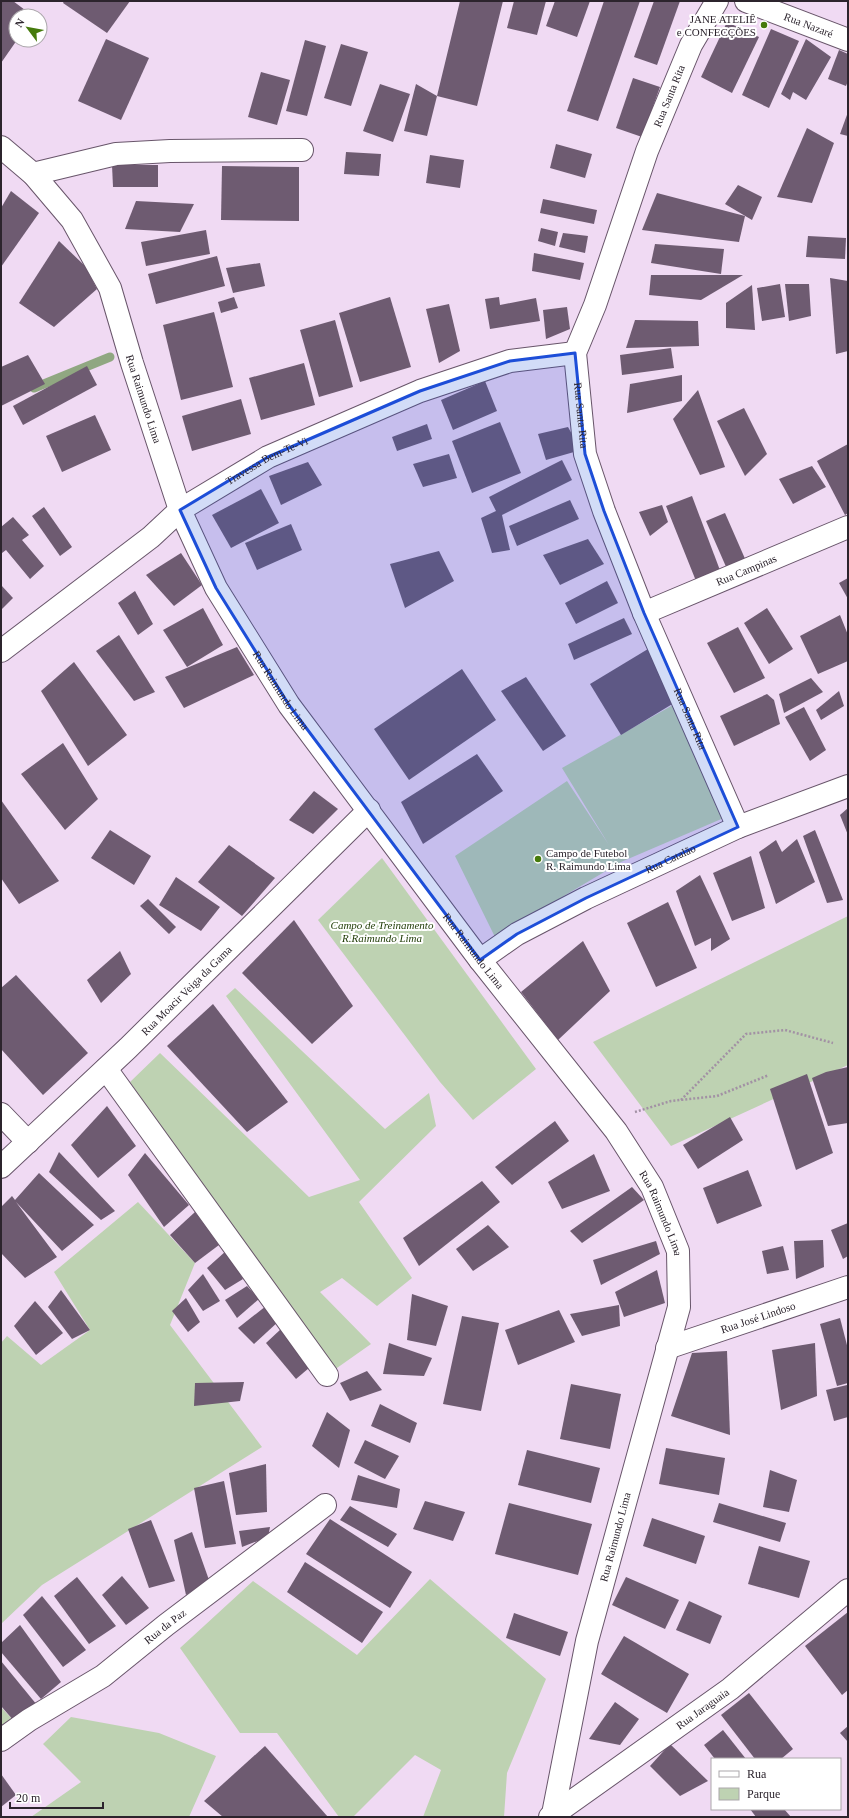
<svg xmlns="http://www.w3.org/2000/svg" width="849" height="1818" viewBox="0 0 849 1818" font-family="'Times New Roman',serif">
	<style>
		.green { fill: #bed2b2 }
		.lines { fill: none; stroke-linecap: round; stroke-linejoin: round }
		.stream { stroke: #90a781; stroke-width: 9 }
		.building { fill: #6e5b71 }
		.minor-casing { stroke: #68556a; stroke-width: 24 }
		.path { stroke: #a291a4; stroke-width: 2.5; stroke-dasharray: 2 2; stroke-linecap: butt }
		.minor { stroke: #fff; stroke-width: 22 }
		.marked { fill: #1d4ed8; fill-opacity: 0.2; stroke: #1d4ed8; stroke-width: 3; stroke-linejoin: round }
		.poi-dot { fill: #467b0c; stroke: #fff; stroke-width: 1.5 }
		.labels { text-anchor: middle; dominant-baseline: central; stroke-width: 4; stroke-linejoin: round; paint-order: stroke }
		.poi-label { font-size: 11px; fill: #2c242d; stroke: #fff; text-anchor: end }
		.street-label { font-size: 11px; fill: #2c242d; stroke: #fff }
		.park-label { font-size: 11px; font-style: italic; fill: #1b3800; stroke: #fff }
	</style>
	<rect width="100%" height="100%" fill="#f0daf3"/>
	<g class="green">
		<polygon points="673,705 726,817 621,862 495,937 455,856 567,781 609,845 562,768"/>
		<polygon points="382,858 536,1069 473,1120 440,1082 318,920"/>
		<polygon points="848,916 848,1065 671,1146 593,1042"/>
		<polygon points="235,988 385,1129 429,1093 436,1126 359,1202 412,1278 377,1306 342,1278 320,1292 371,1344 327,1375 130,1082 160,1053 309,1197 360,1180 226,996"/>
		<polygon points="138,1202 195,1263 170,1325 262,1447 42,1585 1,1624 1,1343 7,1336 41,1365 90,1330 54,1272"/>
		<polygon points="430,1579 546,1679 507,1773 504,1817 423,1817 441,1770 415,1755 353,1817 339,1817 277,1733 240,1733 180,1648 253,1581 357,1655"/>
		<polygon points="1,1707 14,1721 1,1730"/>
		<polygon points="71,1717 159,1733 216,1756 189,1817 31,1817 81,1782 43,1744"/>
	</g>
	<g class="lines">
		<polyline class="stream" points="34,388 110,357"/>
	</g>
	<g class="building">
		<polygon points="1,1 13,1 33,16 16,16 17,40 1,63"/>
		<polygon points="64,1 130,1 107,33 63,3"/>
		<polygon points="460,1 503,1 477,106 437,96 427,136 404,131 416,84 437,96"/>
		<polygon points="514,1 546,1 537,35 507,28"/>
		<polygon points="555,1 590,1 577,37 546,26"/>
		<polygon points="604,1 640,1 598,121 567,111"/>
		<polygon points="654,1 680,1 657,65 634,57"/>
		<polygon points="727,22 759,37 732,93 701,77"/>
		<polygon points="771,29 799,41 769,108 742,95"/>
		<polygon points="106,39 149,58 121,120 78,101"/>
		<polygon points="806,39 831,57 806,100 793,92 790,100 781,94"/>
		<polygon points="305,40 326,46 307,116 286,111"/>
		<polygon points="341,44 368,52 351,106 324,98"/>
		<polygon points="839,50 848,54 848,81 846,86 828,79"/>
		<polygon points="261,72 290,80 277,125 248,117"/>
		<polygon points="633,78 660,87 642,137 616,128"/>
		<polygon points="380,84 410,94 393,142 363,131"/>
		<polygon points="848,112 848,136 840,134"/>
		<polygon points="807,128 834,143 812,203 777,197"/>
		<polygon points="556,144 592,154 585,178 550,168"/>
		<polygon points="346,152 381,154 379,176 344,174"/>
		<polygon points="430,155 464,160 460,188 426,183"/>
		<polygon points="112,165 158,165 158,187 113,187"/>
		<polygon points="222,166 299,167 299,221 221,220"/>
		<polygon points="738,185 762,197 752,220 725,204"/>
		<polygon points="11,191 39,213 1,267 1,208"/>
		<polygon points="657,193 745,216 739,242 642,230"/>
		<polygon points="543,199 597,210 594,224 540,213"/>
		<polygon points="136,201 194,204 180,232 125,229"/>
		<polygon points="541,228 558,232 555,246 538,241"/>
		<polygon points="206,230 210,254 146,266 141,242"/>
		<polygon points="563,233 588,236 585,253 559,247"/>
		<polygon points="808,236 846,238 845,259 806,257"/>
		<polygon points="59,241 85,266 97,289 54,327 19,303"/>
		<polygon points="655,244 724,249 721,274 651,263"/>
		<polygon points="534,253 584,263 580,280 532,271"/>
		<polygon points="217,256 225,286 156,304 148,274"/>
		<polygon points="260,263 265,286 233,293 226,268"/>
		<polygon points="651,275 743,275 701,300 649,295"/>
		<polygon points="830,278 848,281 848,351 836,354"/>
		<polygon points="780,284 785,317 762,321 757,288"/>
		<polygon points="785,284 809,284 811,316 789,321"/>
		<polygon points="752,285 755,330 726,328 726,303"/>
		<polygon points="234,297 238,308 221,313 218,302"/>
		<polygon points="390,297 411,367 360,382 339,313"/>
		<polygon points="499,297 500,305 536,298 540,321 490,329 485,299"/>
		<polygon points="449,304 460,351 439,363 426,309"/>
		<polygon points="567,307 570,329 546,339 543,310"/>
		<polygon points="214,312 233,387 181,400 163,325"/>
		<polygon points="335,320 353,387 319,397 300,330"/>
		<polygon points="635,320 698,321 699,346 626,348"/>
		<polygon points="671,348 674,368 622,375 620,355"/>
		<polygon points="28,355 45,384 1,406 1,367"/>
		<polygon points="304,363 315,405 261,420 249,378"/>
		<polygon points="87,366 97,385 23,425 13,406"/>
		<polygon points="682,375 682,401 627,413 630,384"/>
		<polygon points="485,381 497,411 453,430 441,400"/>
		<polygon points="698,390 725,467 700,475 673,419"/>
		<polygon points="241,399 251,434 192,451 182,416"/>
		<polygon points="744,408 767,454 745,476 717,421"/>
		<polygon points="95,415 111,450 62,472 46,436"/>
		<polygon points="500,422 521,473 472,493 452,441"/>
		<polygon points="427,424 432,439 397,451 392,437"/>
		<polygon points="568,427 581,450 546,460 538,434"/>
		<polygon points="848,444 848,513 845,515 817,461"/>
		<polygon points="449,454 457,478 423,487 413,464"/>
		<polygon points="562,460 572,480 502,515 510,550 492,553 481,518 496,511 489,497"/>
		<polygon points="308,462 322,485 281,505 269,476"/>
		<polygon points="812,466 826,487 793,504 779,479"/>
		<polygon points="261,489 279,523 231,548 212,515"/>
		<polygon points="692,496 721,573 696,581 666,506"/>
		<polygon points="570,500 579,519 517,546 509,526"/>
		<polygon points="662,505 668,522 650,536 639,512"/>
		<polygon points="44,507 72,547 60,556 32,516"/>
		<polygon points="725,513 746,561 727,569 706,521"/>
		<polygon points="13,517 29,535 22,540 44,566 30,579 6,550 2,553 1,551 1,527"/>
		<polygon points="291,524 302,550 257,570 245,543"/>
		<polygon points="588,539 604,564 560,585 543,555"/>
		<polygon points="439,551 454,581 405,608 390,564"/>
		<polygon points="181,553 202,585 174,606 146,575"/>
		<polygon points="848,578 848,599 839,583"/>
		<polygon points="607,581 618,603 576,624 565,603"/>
		<polygon points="1,585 13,598 1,610"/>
		<polygon points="135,591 153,624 138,635 118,603"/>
		<polygon points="203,608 223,645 187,667 163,630"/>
		<polygon points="767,608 793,649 769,664 744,623"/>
		<polygon points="840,615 848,635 848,661 818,674 800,636"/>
		<polygon points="624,618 632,634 574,660 568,644"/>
		<polygon points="738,627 765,678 734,693 707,643"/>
		<polygon points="119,635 155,692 134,701 96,651"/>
		<polygon points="237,647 254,675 184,708 165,677"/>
		<polygon points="648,649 679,700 621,735 590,684"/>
		<polygon points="74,662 127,735 88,766 41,691"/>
		<polygon points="462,669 496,720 409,780 374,729"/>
		<polygon points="526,677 566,736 543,751 501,691"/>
		<polygon points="811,678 823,692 784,713 779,694"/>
		<polygon points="839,691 844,706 821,720 816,710"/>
		<polygon points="767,694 774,700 780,724 734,746 720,716"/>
		<polygon points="804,707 826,750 810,761 785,717"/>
		<polygon points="63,743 98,799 65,830 21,774"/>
		<polygon points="477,754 503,791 423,844 401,802"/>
		<polygon points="314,791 338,809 313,834 289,820"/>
		<polygon points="1,800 59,881 19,904 1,878"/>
		<polygon points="848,808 848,835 840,815"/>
		<polygon points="110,830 151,856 134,885 91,858"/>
		<polygon points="815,830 843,900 827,903 803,836"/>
		<polygon points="797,839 815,882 776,904 759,852 776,840 782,852"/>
		<polygon points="229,845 275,878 242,916 198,882"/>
		<polygon points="751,856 765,908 732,921 713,873"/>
		<polygon points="700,875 730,939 711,951 711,938 695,946 676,891"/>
		<polygon points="176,877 220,907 201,931 159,905"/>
		<polygon points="148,899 176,927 169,934 140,906"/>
		<polygon points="668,902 697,968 656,987 627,923"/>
		<polygon points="294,920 353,1006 312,1044 242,973"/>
		<polygon points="583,941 610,991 558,1040 521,992"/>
		<polygon points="120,951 131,974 101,1003 87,980"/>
		<polygon points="16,975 88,1053 43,1095 1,1049 1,988"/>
		<polygon points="213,1004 288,1102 247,1132 167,1046"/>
		<polygon points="848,1067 848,1123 828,1126 812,1078 826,1072"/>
		<polygon points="807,1074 833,1153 796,1170 770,1089"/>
		<polygon points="107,1106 136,1146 98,1178 71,1145"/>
		<polygon points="730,1117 743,1140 698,1169 683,1145"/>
		<polygon points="555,1121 569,1141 512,1185 495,1167"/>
		<polygon points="59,1152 115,1211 101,1220 49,1172"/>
		<polygon points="145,1153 189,1205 164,1227 128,1175"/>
		<polygon points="594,1154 610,1191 562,1209 548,1182"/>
		<polygon points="748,1170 762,1206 717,1224 703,1188"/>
		<polygon points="39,1173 94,1225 62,1251 16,1202 57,1257 25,1278 1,1253 1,1207 12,1196 15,1200"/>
		<polygon points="482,1181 500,1202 419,1266 403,1238"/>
		<polygon points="632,1187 644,1200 582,1243 570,1231"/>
		<polygon points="195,1212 219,1245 195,1263 170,1235"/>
		<polygon points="848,1223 848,1256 843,1259 831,1230"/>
		<polygon points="488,1225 509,1247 473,1271 456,1249"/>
		<polygon points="823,1240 824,1267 796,1279 794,1241"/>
		<polygon points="656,1241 660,1254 601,1285 593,1260"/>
		<polygon points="783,1246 789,1270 767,1274 762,1251"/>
		<polygon points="226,1251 243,1279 225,1290 207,1268"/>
		<polygon points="657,1270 665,1303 624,1317 615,1292"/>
		<polygon points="203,1274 220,1301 203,1311 188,1290"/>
		<polygon points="247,1286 259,1299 237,1318 225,1300"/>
		<polygon points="61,1290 90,1330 72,1339 48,1307"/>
		<polygon points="412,1294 448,1306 436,1346 407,1340"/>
		<polygon points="186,1298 200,1322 188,1332 172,1311"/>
		<polygon points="35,1301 63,1333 36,1355 14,1326"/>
		<polygon points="619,1305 620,1326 582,1336 570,1314"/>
		<polygon points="266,1306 279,1321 254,1344 238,1328"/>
		<polygon points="559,1310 575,1342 518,1365 505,1330"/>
		<polygon points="462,1316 499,1323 481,1411 443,1404"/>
		<polygon points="840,1318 848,1349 848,1383 837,1386 820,1324"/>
		<polygon points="281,1329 309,1368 296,1379 266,1343"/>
		<polygon points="389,1343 432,1358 424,1376 383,1374"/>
		<polygon points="815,1343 817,1396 781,1410 772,1350"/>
		<polygon points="727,1351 730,1435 671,1416 692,1353"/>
		<polygon points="367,1371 382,1390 350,1401 340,1383"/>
		<polygon points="244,1382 240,1401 194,1406 195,1383"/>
		<polygon points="571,1384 621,1394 610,1449 560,1439"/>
		<polygon points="847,1385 848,1417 834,1421 826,1390"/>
		<polygon points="380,1404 417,1423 410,1443 371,1426"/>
		<polygon points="327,1412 350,1430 339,1468 312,1446"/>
		<polygon points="365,1440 399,1456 385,1479 354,1463"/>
		<polygon points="666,1448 725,1458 719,1495 659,1484"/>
		<polygon points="527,1450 600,1468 591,1503 518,1485"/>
		<polygon points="266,1464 267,1512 236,1515 229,1473"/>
		<polygon points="770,1470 797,1480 789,1512 763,1507"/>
		<polygon points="358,1475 400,1489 397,1508 351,1500"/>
		<polygon points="224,1481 236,1544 205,1548 194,1488"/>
		<polygon points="425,1501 465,1512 453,1541 413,1529"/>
		<polygon points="509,1503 592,1524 578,1575 495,1554"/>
		<polygon points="719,1503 786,1523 780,1542 713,1522"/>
		<polygon points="350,1506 397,1534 388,1547 340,1520"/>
		<polygon points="652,1518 705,1536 696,1564 643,1546"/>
		<polygon points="330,1519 412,1572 390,1608 306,1554"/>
		<polygon points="151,1520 175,1581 149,1588 128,1529"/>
		<polygon points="270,1527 268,1537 242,1547 239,1531"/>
		<polygon points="192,1532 209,1580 186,1595 174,1540"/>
		<polygon points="759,1546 810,1561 799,1598 748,1584"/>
		<polygon points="305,1562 383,1612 362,1643 287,1592"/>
		<polygon points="122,1576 149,1608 126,1625 102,1595"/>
		<polygon points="77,1577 116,1626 89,1644 54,1596"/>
		<polygon points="626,1577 679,1600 665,1629 612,1605"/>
		<polygon points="42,1596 86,1650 63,1667 23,1615"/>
		<polygon points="689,1601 722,1616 710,1644 676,1630"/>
		<polygon points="848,1612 848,1690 842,1695 805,1646"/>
		<polygon points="514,1613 568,1632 560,1656 506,1638"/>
		<polygon points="20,1625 61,1682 41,1699 1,1652 1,1643"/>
		<polygon points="624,1636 689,1674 667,1713 601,1674"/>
		<polygon points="1,1661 37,1705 14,1721 1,1706"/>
		<polygon points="749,1693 793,1749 781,1759 755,1759 721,1715"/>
		<polygon points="615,1702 639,1719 620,1745 589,1739"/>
		<polygon points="848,1726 848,1742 840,1733"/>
		<polygon points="723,1730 746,1759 715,1759 704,1745"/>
		<polygon points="670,1744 708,1781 680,1796 650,1766"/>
		<polygon points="265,1746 328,1817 223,1817 204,1801"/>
		<polygon points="1,1774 16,1795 1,1807"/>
		<polygon points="750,1809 784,1809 791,1817 756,1817"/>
	</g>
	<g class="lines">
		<g class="minor-casing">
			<g id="minor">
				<path id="s1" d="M 717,1 L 691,45 L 647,151 L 595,305 L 575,353 L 585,454 L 604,511 L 644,613 L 738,827"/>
				<path id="s2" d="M 746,1 L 848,40"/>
				<path id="s3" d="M 1,147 L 33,174 L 72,220 L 110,288 L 132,363 L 180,510 L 216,588 L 289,705 L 480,960 L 616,1131 L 652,1187 L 678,1251 L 679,1307 L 587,1641 L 553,1814"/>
				<polyline points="33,174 116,154 170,151 302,150"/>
				<path id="s4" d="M 644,613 L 848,527"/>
				<path id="s5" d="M 1,651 L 151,537 L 180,510 L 268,457 L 420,391 L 510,361 L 575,353"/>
				<path id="s6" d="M 480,960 L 517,934 L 586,898 L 738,827 L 848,786"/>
				<polyline points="106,1069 327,1375"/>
				<polyline points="1,1114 28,1142"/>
				<path id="s7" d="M 1,1167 L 128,1048 L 369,810"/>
				<path id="s8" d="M 667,1348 L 848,1287"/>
				<path id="s9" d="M 1,1740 L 29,1720 L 103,1676 L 166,1625 L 325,1505"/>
				<path id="s10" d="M 550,1817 L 730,1689 L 848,1590"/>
			</g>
		</g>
		<g class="path">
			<polyline points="681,1100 746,1034 785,1030 833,1043"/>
			<polyline points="635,1112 671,1101 717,1096 769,1075"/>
		</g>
		<use href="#minor" class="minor"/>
	</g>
	<path class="marked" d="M 575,353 L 585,454 L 604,511 L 644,613 L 738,827 L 586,898 L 517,934 L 480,960 L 289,705 L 216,588 L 180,510 L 268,457 L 420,391 L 510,361 Z"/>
	<g class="poi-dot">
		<circle cx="764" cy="25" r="4"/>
		<circle cx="538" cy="859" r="4"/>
	</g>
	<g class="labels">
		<g class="poi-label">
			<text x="756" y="19">JANE ATELIÊ<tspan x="756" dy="13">e CONFECÇÕES</tspan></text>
			<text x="546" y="853" text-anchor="start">Campo de Futebol<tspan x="546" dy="13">R. Raimundo Lima</tspan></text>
		</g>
		<g class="street-label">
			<text stroke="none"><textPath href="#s2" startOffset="67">Rua Nazaré</textPath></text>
			<text transform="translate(669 96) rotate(-68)">Rua Santa Rita</text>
			<text stroke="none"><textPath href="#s3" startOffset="296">Rua Raimundo Lima</textPath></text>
			<text stroke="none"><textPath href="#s1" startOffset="443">Rua Santa Rita</textPath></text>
			<text stroke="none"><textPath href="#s5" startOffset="328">Travessa Bem-Te-Vi</textPath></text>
			<text stroke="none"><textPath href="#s4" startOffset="111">Rua Campinas</textPath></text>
			<text stroke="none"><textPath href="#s3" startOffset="620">Rua Raimundo Lima</textPath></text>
			<text stroke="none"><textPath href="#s1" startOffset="767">Rua Santa Rita</textPath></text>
			<text stroke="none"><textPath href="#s6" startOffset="216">Rua Catalão</textPath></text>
			<text stroke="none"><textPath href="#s3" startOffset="944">Rua Raimundo Lima</textPath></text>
			<text stroke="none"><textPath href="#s7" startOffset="256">Rua Moacir Veiga da Gama</textPath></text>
			<text stroke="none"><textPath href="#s3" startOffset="1268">Rua Raimundo Lima</textPath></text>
			<text stroke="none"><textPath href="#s8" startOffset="96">Rua José Lindoso</textPath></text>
			<text transform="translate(615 1537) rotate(-75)">Rua Raimundo Lima</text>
			<text stroke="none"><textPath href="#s9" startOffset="200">Rua da Paz</textPath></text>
			<text stroke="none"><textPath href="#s10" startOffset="187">Rua Jaraguaia</textPath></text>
		</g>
		<g class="park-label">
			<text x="382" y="925">Campo de Treinamento<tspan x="382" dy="13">R.Raimundo Lima</tspan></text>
		</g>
	</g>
	<rect width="849" height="1818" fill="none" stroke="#2c242d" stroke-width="4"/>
	<rect x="711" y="1758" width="130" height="52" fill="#ffffff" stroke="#aba7ab"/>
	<rect x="719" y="1771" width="20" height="6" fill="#ffffff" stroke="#aba7ab"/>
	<text x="747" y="1778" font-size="12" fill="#2c242d">Rua</text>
	<rect x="719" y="1788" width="20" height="12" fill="#bed2b2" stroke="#aba7ab"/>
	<text x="747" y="1798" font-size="12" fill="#2c242d">Parque</text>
	<g transform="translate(28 28) rotate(302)"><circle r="19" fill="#ffffff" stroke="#aba7ab"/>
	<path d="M0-3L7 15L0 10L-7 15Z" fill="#467b0c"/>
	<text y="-6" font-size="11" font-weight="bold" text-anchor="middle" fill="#2c242d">N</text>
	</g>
	<path d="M10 1802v6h93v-6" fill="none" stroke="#2c242d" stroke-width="2"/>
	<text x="16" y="1802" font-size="12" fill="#2c242d" stroke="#ffffff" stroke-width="3" paint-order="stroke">20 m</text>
</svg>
